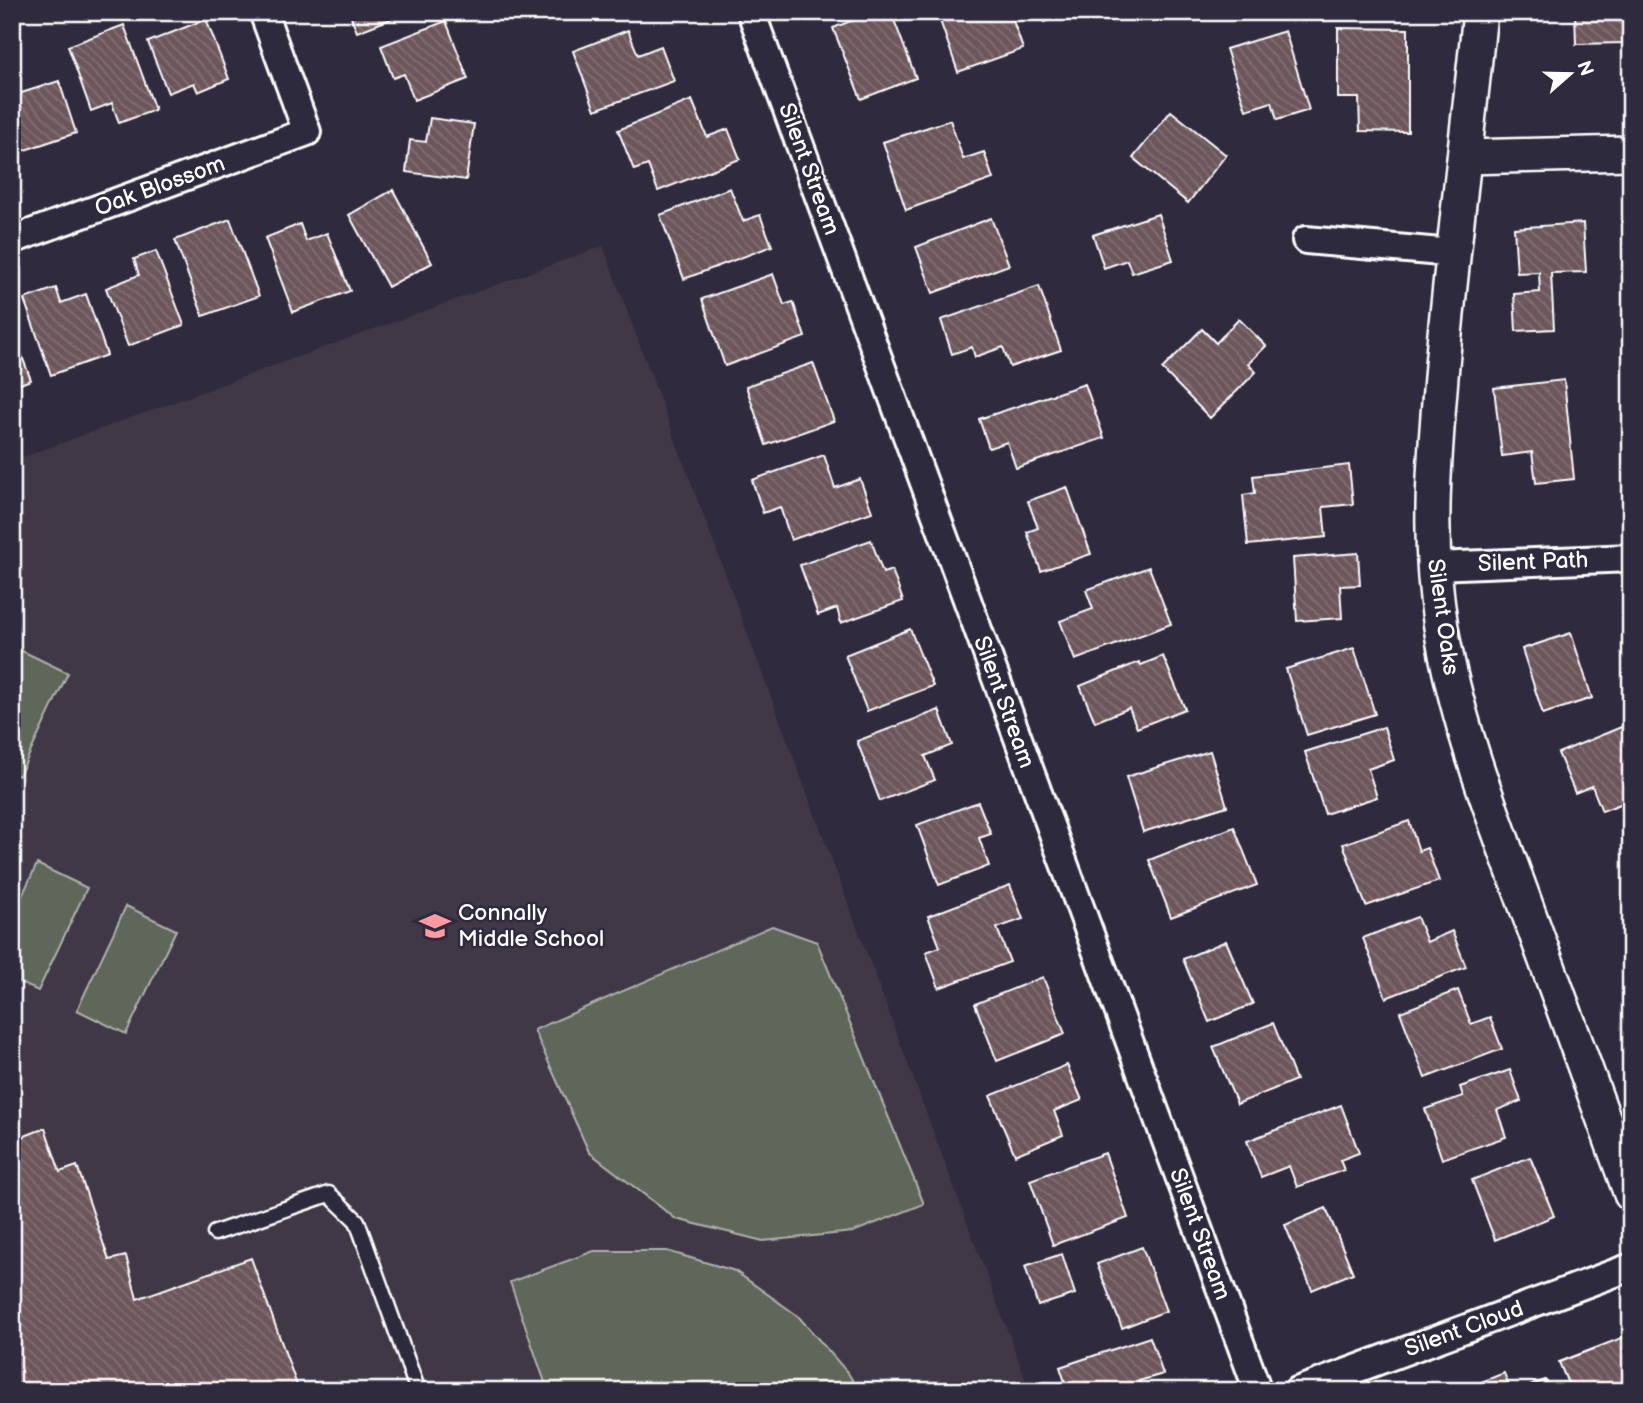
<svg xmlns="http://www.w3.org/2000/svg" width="1643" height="1403" viewBox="0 0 1643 1403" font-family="'Balsamiq Sans',sans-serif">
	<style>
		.built { fill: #413746 }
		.park { fill: #5f665a; stroke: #afb2ac; stroke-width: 2 }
		.building { fill: url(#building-back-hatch); stroke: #fff; stroke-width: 2 }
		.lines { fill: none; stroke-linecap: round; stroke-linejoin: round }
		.service-casing { stroke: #fff; stroke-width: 19 }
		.minor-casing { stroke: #fff; stroke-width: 32 }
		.tertiary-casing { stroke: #fff; stroke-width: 38 }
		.service { stroke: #2f2a3d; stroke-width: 14 }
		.minor { stroke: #2f2a3d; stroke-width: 26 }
		.tertiary { stroke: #2f2a3d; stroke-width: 33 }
		.labels { text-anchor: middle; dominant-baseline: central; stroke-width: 5; stroke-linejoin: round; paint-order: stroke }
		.street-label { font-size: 23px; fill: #fff; stroke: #2f2a3d }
		.poi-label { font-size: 23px; fill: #fff; stroke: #2f2a3d; text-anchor: start }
	</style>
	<defs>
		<pattern id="building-back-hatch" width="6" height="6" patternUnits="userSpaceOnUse" patternTransform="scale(1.75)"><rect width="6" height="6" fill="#6c565c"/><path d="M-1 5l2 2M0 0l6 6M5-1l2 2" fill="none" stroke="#826f74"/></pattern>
	</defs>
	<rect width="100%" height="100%" fill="#2f2a3d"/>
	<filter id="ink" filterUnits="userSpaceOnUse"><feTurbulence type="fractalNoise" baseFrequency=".0143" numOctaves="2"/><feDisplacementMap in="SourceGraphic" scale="14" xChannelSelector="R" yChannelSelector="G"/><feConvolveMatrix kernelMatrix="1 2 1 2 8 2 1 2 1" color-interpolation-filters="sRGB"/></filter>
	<g filter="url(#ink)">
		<polygon class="built" points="603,246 1030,1391 12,1391 12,461"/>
		<g class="park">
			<polygon points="18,649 68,673 19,776 12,773 12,662"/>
			<polygon points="37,864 87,888 38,991 12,979 12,917"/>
			<polygon points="126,906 176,930 126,1034 77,1010"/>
			<polygon points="772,926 817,942 924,1204 853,1232 763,1241 676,1219 589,1152 534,1030"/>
			<polygon points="594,1251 667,1251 735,1271 798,1316 848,1373 859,1391 548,1391 510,1282"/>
		</g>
		<g class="building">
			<polygon points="349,12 409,12 357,32"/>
			<polygon points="860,12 891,12 916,78 861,99 833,28 861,17"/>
			<polygon points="937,12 1010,12 1023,49 958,72"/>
			<polygon points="1041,12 1071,12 1044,22"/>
			<polygon points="1575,12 1624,12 1625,43 1576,44"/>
			<polygon points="206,19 229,79 198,92 194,83 168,93 148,42"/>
			<polygon points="446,21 468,79 414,100 404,74 393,78 381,46"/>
			<polygon points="124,25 155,110 119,123 112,103 91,111 68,46"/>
			<polygon points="1338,28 1408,29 1408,132 1360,131 1359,98 1338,98"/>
			<polygon points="628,30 638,55 661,46 674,81 595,110 573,51"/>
			<polygon points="1285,31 1309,110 1277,120 1272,102 1246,110 1226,49"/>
			<polygon points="59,81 76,133 19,152 12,131 12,96"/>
			<polygon points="692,100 707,137 728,129 740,159 658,191 648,165 634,170 618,130"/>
			<polygon points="1171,111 1226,155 1188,203 1133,158"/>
			<polygon points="430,118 474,124 466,180 406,172 410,140 426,142"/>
			<polygon points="950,120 963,159 984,152 993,179 906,210 883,142"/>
			<polygon points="730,188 743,221 760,215 772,246 684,279 660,215"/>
			<polygon points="393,190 432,263 388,287 349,215"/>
			<polygon points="1158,214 1173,260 1132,273 1127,260 1104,268 1093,235"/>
			<polygon points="991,218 1009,265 933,293 916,247"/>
			<polygon points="230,219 259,296 203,316 175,240"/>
			<polygon points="1583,223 1586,272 1551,273 1554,329 1516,331 1514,294 1540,292 1539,272 1517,273 1514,228"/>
			<polygon points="300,224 306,241 327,233 350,291 293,312 265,238"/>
			<polygon points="156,251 184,325 128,346 106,288 139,275 134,259"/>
			<polygon points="773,274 784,305 793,302 805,337 725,366 702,299"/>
			<polygon points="1039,286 1061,350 1010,367 1003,347 975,357 972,347 952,354 941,320"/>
			<polygon points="56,288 61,303 86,294 107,355 51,375 24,299"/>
			<polygon points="1239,319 1266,346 1248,364 1256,372 1210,418 1162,369 1202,329 1216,343"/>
			<polygon points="12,330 31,380 12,387"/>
			<polygon points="813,363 834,421 766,445 746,386"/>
			<polygon points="1564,380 1574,479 1536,483 1532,452 1502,456 1494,388"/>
			<polygon points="1085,384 1104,438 1016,468 1007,442 989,448 979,419"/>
			<polygon points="824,455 835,488 860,479 872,512 791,540 780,507 763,513 752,480"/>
			<polygon points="1349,465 1353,504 1323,507 1326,537 1248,545 1243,495 1255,493 1253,476"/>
			<polygon points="1067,487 1091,554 1041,571 1027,532 1038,528 1028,501"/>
			<polygon points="871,540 883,573 892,570 903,601 841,623 837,608 818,615 800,565"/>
			<polygon points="1358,553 1360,585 1340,586 1342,618 1297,621 1293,558"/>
			<polygon points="1149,567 1171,624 1075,660 1060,621 1093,609 1086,590"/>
			<polygon points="910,629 933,686 867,711 845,655"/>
			<polygon points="1571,633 1592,698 1543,714 1522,649"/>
			<polygon points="1354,648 1375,714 1307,735 1286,669"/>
			<polygon points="1163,656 1185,709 1137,728 1129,708 1095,722 1080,686 1139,662 1141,665"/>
			<polygon points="939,710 952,745 925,756 935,780 880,801 857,741"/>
			<polygon points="1631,723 1631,800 1602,811 1592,786 1575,793 1558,753"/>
			<polygon points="1384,727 1394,760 1368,769 1377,797 1325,814 1305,752"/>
			<polygon points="1210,751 1227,806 1143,832 1126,777"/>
			<polygon points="978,802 991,834 979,838 989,866 939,885 917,825"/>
			<polygon points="1409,821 1419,851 1427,848 1439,881 1366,906 1343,844"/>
			<polygon points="1234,827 1257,885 1171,917 1149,860"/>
			<polygon points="1010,885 1023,919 997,928 1010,962 939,988 926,952 940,947 928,916"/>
			<polygon points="1417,917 1427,942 1452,931 1466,967 1386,998 1363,938"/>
			<polygon points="1226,941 1253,1004 1209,1022 1183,959"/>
			<polygon points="1043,977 1065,1034 997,1061 975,1004"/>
			<polygon points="1458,990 1471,1024 1490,1017 1502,1049 1425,1078 1400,1012"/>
			<polygon points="1273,1023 1296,1080 1237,1104 1213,1047"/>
			<polygon points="1067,1065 1082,1100 1054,1111 1063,1135 1015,1155 990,1096"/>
			<polygon points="1510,1070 1521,1101 1497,1110 1506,1137 1442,1159 1425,1109 1463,1096 1460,1087"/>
			<polygon points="1341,1105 1359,1153 1340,1160 1344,1170 1297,1187 1289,1166 1261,1177 1247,1141"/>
			<polygon points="45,1128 60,1172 77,1166 109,1260 126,1256 137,1299 251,1258 299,1391 12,1391 12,1141"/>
			<polygon points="1105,1153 1128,1218 1053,1245 1030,1180"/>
			<polygon points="1530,1157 1554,1216 1495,1240 1472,1180"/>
			<polygon points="1326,1208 1353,1273 1312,1290 1285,1225"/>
			<polygon points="1142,1247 1166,1311 1122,1328 1097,1264"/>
			<polygon points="1062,1254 1075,1294 1038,1306 1025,1266"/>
			<polygon points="1150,1337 1163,1374 1139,1381 1142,1391 1068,1391 1060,1367"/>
			<polygon points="1624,1337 1631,1353 1631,1391 1571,1391 1559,1362"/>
			<polygon points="1504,1373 1511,1391 1473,1391 1471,1386"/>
			<polygon points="1545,1380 1550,1391 1518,1391"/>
		</g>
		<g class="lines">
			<g class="service-casing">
				<polyline id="service" points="215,1233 329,1194 357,1221 418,1391"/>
			</g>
			<g class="minor-casing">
				<g id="minor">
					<polyline points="751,12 1258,1391"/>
					<polyline points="12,240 307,132 263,12"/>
					<polyline points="1306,240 1452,253"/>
					<polyline points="1435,566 1631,558"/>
					<polyline points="1297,1391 1631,1267"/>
				</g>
			</g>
			<g class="tertiary-casing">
				<g id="tertiary">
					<path d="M 1480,12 C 1468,130 1453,247 1442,365 C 1435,452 1426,539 1441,627 C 1456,720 1490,807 1522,895 C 1558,995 1595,1094 1631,1194"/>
					<polyline points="1465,157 1631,153"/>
				</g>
			</g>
			<use href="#service" class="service"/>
			<use href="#minor" class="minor"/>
			<use href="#tertiary" class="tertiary"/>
		</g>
	</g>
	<defs>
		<g id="school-bare" transform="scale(2.415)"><path d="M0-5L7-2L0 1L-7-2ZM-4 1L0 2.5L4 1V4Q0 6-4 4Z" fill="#ff9aa2" stroke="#2f2a3d" stroke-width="2.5" paint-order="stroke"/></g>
	</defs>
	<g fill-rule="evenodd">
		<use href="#school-bare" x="435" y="926"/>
	</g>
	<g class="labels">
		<g class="street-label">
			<text transform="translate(809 169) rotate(70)">Silent Stream</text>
			<text transform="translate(160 186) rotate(-20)">Oak Blossom</text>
			<text transform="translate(1533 562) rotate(-2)">Silent Path</text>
			<text transform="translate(1443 617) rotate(82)">Silent Oaks</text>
			<text transform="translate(1004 702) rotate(70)">Silent Stream</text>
			<text transform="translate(1200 1234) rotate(70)">Silent Stream</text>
			<text transform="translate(1464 1329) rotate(-20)">Silent Cloud</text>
		</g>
		<g class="poi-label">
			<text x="458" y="913">Connally<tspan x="458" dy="26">Middle School</tspan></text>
		</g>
	</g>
	<rect width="1643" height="1403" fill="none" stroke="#2f2a3d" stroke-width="42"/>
	<rect x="21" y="21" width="1601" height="1361" fill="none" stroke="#fff" stroke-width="2.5" filter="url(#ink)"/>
	<g transform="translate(1570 74) rotate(70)" stroke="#2f2a3d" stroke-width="5" paint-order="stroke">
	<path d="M0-5L12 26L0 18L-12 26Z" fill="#ffffff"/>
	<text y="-10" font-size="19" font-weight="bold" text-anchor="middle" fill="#ffffff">N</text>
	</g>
</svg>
